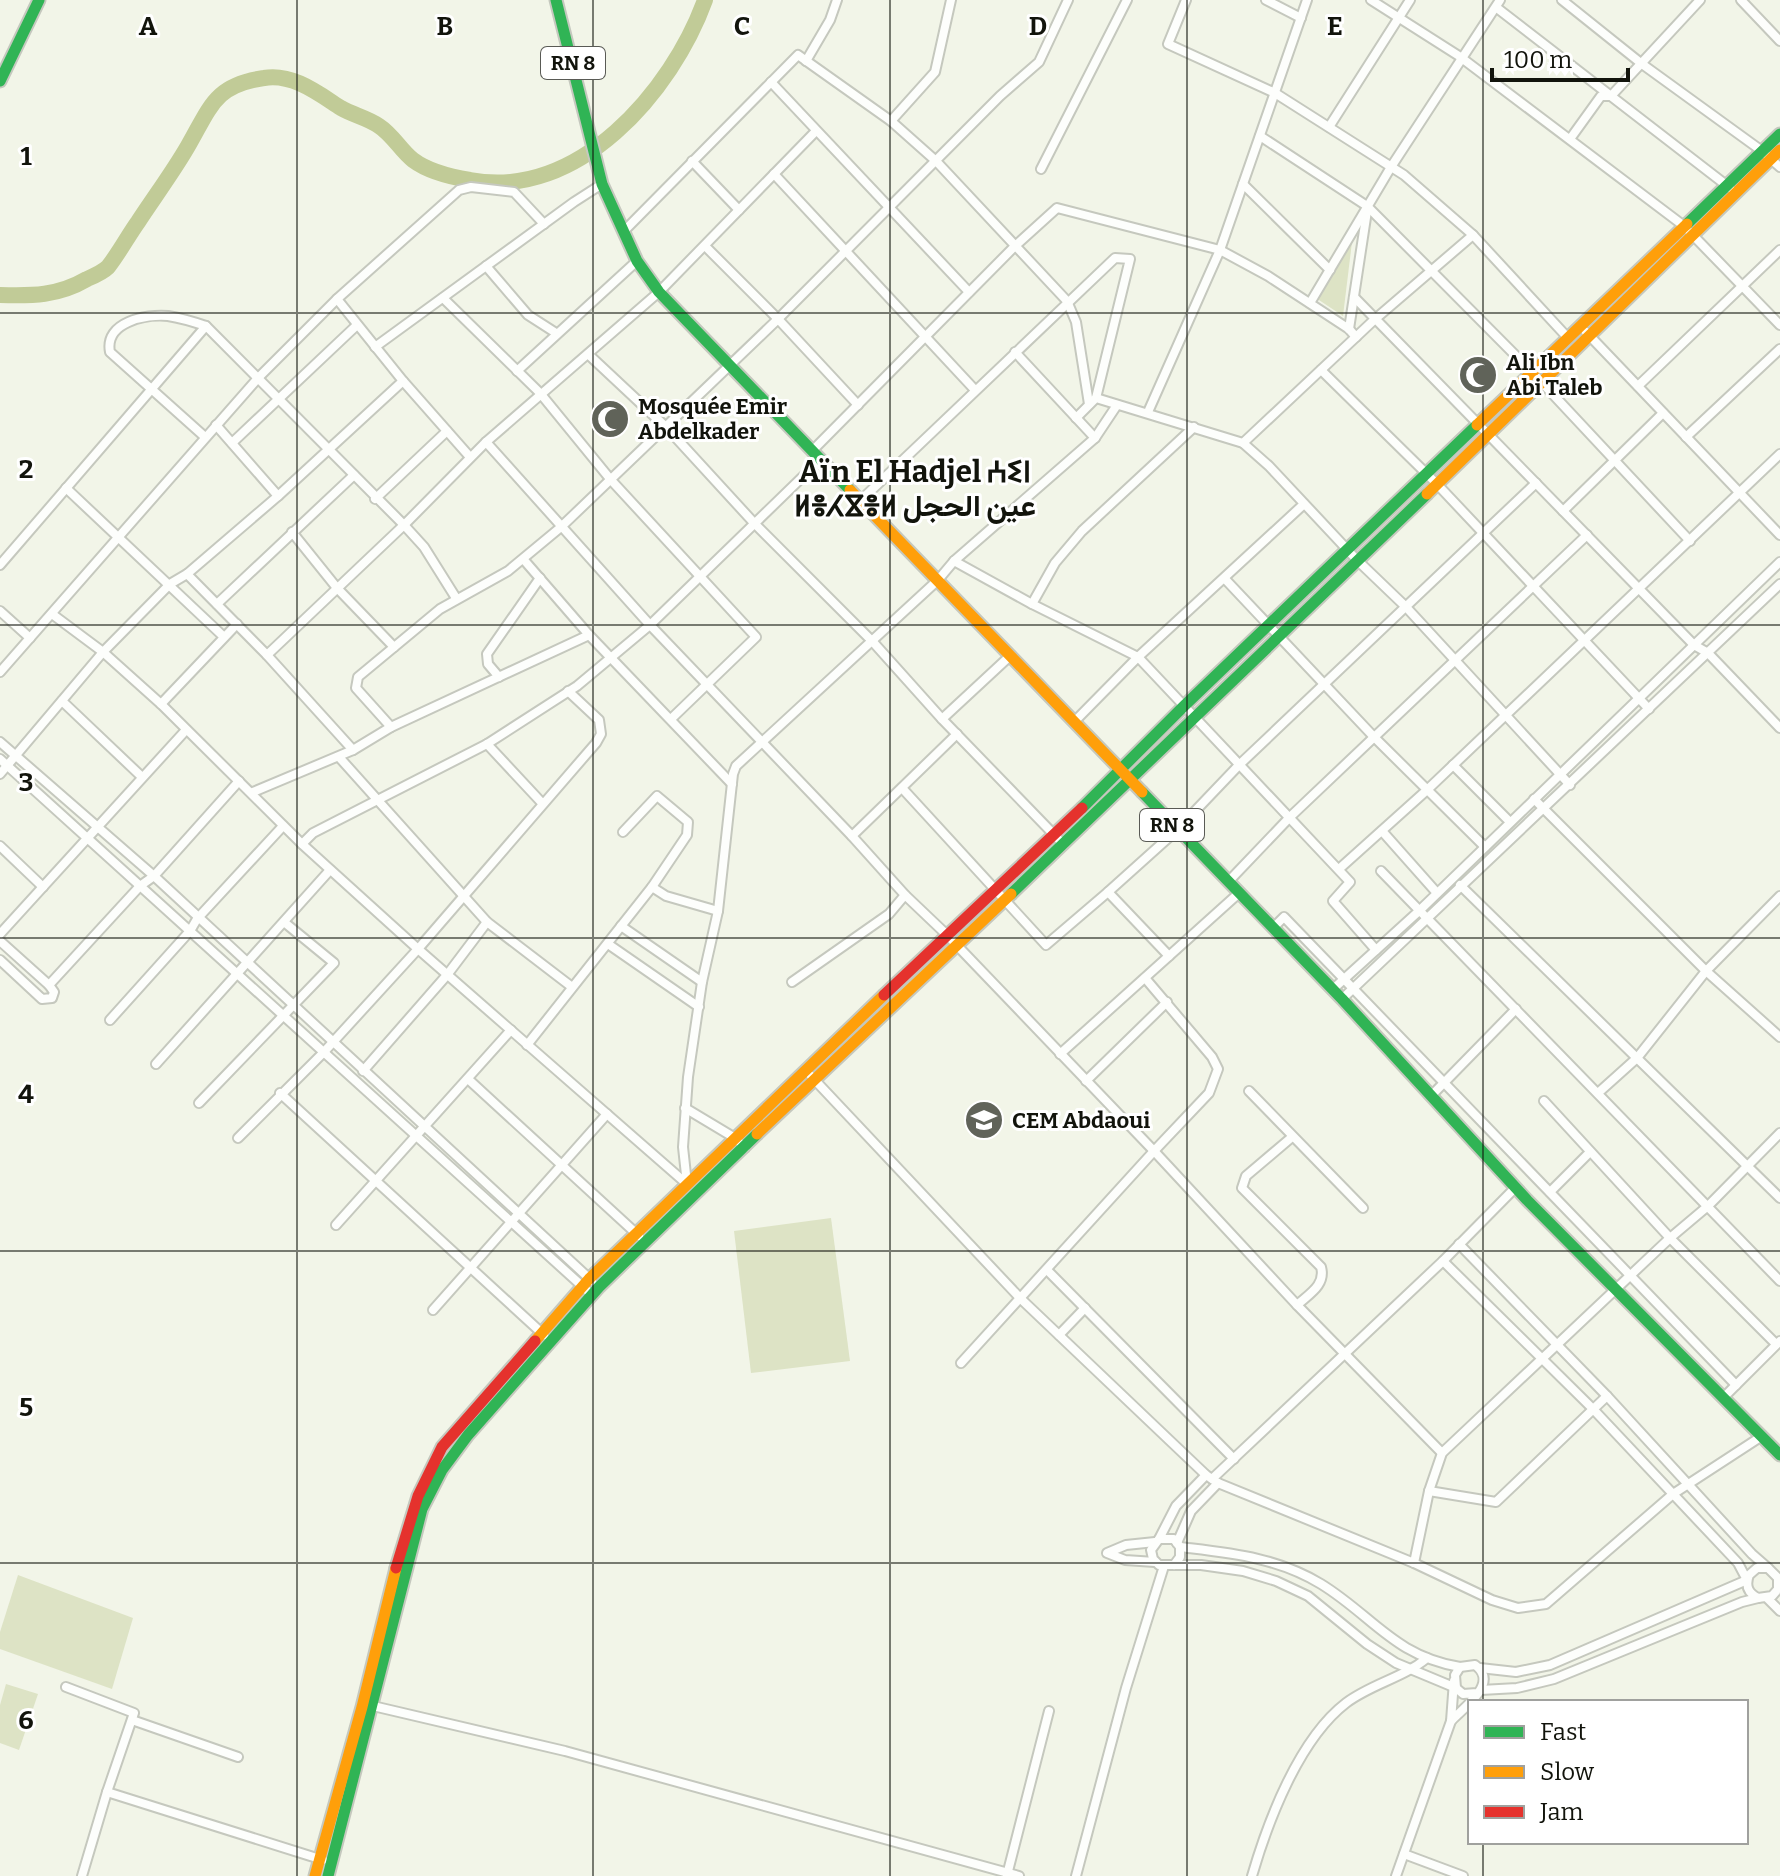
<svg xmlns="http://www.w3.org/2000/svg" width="1780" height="1876" viewBox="0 0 1780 1876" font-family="Bitter,Vazirmatn,'Noto Sans Tifinagh',serif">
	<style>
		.green { fill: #dde3c5 }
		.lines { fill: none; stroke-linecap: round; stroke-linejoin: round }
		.river { stroke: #c1cb97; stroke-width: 16 }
		.street-casing { stroke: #c5c8be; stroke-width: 12 }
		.fast-casing { stroke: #c5c8be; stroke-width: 15 }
		.slow-casing { stroke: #c5c8be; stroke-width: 15 }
		.jam-casing { stroke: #c5c8be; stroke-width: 15 }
		.street { stroke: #fdfefc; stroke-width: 8 }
		.fast { stroke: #30b455; stroke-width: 11 }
		.slow { stroke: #ff9f0a; stroke-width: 11 }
		.jam { stroke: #e5322d; stroke-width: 11 }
		.grid { fill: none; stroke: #12140c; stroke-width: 2; stroke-opacity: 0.55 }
		.labels { text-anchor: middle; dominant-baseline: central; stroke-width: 6; stroke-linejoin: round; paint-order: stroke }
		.shield { fill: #fff; stroke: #595a55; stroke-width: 2 }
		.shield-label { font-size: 20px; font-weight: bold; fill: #12140c }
		.poi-label { font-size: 22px; font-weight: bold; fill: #12140c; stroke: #fff; text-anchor: start }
		.district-label { font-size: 30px; font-weight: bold; fill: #12140c; stroke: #fff }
		.grid-label { font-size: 26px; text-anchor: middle; font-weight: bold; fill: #12140c; stroke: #fff; stroke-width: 6; stroke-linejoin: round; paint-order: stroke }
	</style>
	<rect width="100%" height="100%" fill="#f2f5e8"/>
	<g class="green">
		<polygon points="1352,242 1343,316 1316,298"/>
		<polygon points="831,1218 850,1361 751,1373 734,1231"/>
		<polygon points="18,1575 133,1618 112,1689 0,1649 0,1632"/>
		<polygon points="6,1684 38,1694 19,1750 0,1743 0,1705"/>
	</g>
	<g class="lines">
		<path class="river" d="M 0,295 C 32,296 58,296 87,279 C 94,276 103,272 108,267 C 119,253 128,236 138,222 C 155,196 173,172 188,146 C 211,106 215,85 264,78 C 293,73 319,94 341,108 C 353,115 368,118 379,126 C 393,135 401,151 413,160 C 429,172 451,177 470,180 C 578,201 672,91 705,0"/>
		<g class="street-casing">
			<g id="street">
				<polyline points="1186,0 1168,44 1275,93 1404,175 1473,235 1568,338"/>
				<polyline points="1266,0 1301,18"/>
				<polyline points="1371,0 1459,56 1684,226 1780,325"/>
				<polyline points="1562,0 1642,64 1762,151 1780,167"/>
				<polyline points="1741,0 1780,41"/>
				<polyline points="1497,8 1730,188"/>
				<polyline points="806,61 830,20 837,0"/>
				<polyline points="771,82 969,292"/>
				<polyline points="891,121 935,72 951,0"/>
				<polyline points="1329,127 1410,0"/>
				<polyline points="1260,136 1367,206 1532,372 1690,541"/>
				<polyline points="1570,139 1601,96 1611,96 1700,0"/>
				<polyline points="692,161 739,210"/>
				<polyline points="1041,169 1127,0"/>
				<polyline points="774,174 975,390"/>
				<polyline points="1243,184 1330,270"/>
				<polyline points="623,232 798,55 891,121 936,161 1067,301 1076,322 1089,404"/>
				<polyline points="705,246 778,319 858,405"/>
				<polyline points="486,266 528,315 556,333"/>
				<polyline points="1354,297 1694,645 1708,653 1780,728"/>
				<polyline points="443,298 540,393 611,480 756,637 671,719"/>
				<polyline points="337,299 403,381 470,457"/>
				<polyline points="1310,303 1391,167 1500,0"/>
				<polyline points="1349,329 1367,211"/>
				<polyline points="1586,332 1780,535"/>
				<polyline points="375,347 574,202 602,184"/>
				<polyline points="1015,352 1095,438"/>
				<polyline points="589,355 667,428 755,524 873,642 942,719 1064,845"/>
				<polyline points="1321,370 1436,483 1649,709"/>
				<polyline points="517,371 637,261"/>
				<polyline points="1638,386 1780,250"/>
				<polyline points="1148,412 1220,250 1307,0"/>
				<polyline points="1076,418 1096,398 1243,443 1269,466 1357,560 1406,607 1570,785"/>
				<polyline points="216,425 278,496"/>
				<path d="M 205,437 L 110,352 C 104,322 146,314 168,316 C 181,318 194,322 206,326 L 404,525 L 424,547 L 456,598"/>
				<polyline points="1686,437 1780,349"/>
				<polyline points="486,442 650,625 852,836 905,895 947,935 1154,1151 1297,1305 1442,1453"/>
				<polyline points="232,443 357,325"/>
				<polyline points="1243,443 1374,320 1473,235"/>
				<polyline points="812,451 1015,246 1057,208 1220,250 1268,276 1349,329 1356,337"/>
				<polyline points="66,488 224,637"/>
				<polyline points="375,499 447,431"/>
				<polyline points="860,501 1115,258 1130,259 1096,398"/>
				<polyline points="1563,511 1663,413"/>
				<polyline points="292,532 337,588 394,647"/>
				<polyline points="524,560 589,635 732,784"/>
				<polyline points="954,561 1032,604 1138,657 1350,882 1333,901 1376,950"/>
				<polyline points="0,565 206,326"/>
				<polyline points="187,574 267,655 353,750"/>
				<polyline points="1225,579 1374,737 1485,847"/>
				<polyline points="217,604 354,475"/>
				<polyline points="1032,604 1055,563 1082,531 1194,427"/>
				<polyline points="0,611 30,638"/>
				<polyline points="52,614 103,652 161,704 302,844 418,949 687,1184"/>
				<polyline points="267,655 404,525 486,442 659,292 816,131"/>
				<polyline points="0,672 259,377 337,299 459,190 471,187 514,192 544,224"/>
				<polyline points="499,677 488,664 487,654 540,578"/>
				<polyline points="62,701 142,777"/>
				<polyline points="161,704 237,624"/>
				<polyline points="942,719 1011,655"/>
				<polyline points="1074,722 1138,657 1304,504"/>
				<polyline points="391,727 356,688 358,677 440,609 508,571 561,527 778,319 1000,96 1039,62 1068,0"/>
				<polyline points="0,742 154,876 592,1281"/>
				<polyline points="487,744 542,803"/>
				<polyline points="339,757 487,922 572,987"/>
				<polyline points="0,759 592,1295"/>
				<polyline points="1453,765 1510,822"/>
				<polyline points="0,774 103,652 170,584 187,574 278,496 403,381"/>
				<polyline points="902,788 1046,945 1108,892"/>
				<polyline points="253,792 353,750 391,727 589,635"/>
				<polyline points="1534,799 1706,971 1780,1037"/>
				<polyline points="1382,831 1437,893"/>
				<polyline points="623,832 657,796 688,822 687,835 652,887"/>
				<polyline points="852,836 957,734"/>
				<polyline points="302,844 313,833 487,744 577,686 650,625 821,459"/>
				<polyline points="0,846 43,887"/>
				<polyline points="1339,869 1427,790 1780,454"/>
				<polyline points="1381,871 1780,1281"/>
				<polyline points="1228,882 1290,817 1587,535"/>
				<polyline points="1460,885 1780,1198"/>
				<polyline points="621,926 702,982"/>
				<polyline points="1273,928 1284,917 1736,1385"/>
				<polyline points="0,934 186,730"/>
				<polyline points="0,941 49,985 54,992 52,998 42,999 0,960"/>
				<polyline points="608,944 699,1007"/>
				<polyline points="1169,956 1108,892 1177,830 1239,765 1536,483"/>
				<polyline points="792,982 889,914 905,895"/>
				<polyline points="49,985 140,886 154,876 239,781"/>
				<polyline points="1332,990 1419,911 1780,562"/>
				<polyline points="1342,999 1780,584"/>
				<polyline points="110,1020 190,931 197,919 283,826"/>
				<polyline points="527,1045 652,887 666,896 718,911"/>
				<polyline points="1060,1054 1239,893"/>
				<polyline points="156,1064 330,870"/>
				<polyline points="363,1071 447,975 487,922"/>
				<polyline points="811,1076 1021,1299 1206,1475 1218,1483 1414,1563 1492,1600 1518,1608 1546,1604 1673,1494 1762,1436"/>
				<polyline points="468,1079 639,1236"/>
				<polyline points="1086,1081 1167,1002"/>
				<polyline points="1249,1091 1363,1208"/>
				<polyline points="280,1093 544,1335"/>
				<polyline points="1598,1093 1637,1058 1706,971 1780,896"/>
				<polyline points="1431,1096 1516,1009"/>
				<polyline points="1544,1101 1670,1238 1776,1344"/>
				<polyline points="199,1103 334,963 284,922"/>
				<polyline points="685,1108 735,1138 745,1148"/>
				<path d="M 1292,1137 L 1246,1176 L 1242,1188 L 1321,1267 C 1326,1285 1309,1294 1297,1305"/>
				<polyline points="238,1138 323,1053 418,949 596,743 601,734 599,720 568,691"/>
				<polyline points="687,1184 683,1147 688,1077 702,982 718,911 733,774 736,766 938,580 954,561 1095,438 1117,405"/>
				<polyline points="1550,1192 1590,1152"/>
				<polyline points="336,1225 511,1030"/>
				<polyline points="1459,1244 1607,1396 1752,1554 1768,1568"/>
				<polyline points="1443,1261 1593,1409 1738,1563 1747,1580 1550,1665 1516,1672 1480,1668"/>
				<polyline points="1047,1270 1234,1459"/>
				<polyline points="433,1310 607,1114"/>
				<polyline points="1059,1335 1085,1308"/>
				<polyline points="961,1363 1154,1151 1209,1093 1218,1069 1212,1057 1145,978"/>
				<polyline points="1724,1397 1780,1341"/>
				<polyline points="1212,1479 1443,1261 1516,1187"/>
				<polyline points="1429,1491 1496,1502 1607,1396"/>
				<polyline points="1159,1539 1176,1506 1206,1475"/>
				<polyline points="1177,1543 1191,1511 1218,1483"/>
				<path d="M 1180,1547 C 1229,1553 1277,1557 1321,1584 C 1373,1616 1394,1656 1460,1667"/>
				<polyline points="1155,1562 1125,1560 1107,1553 1126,1545 1155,1542"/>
				<polyline points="1414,1563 1429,1491 1442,1453 1670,1238 1708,1206 1780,1133"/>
				<polyline points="1174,1565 1180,1557 1180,1547 1174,1539 1159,1539 1151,1550 1153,1559 1159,1565 1201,1565 1243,1571 1276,1581 1308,1596 1367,1644 1396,1663 1456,1688"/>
				<path d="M 1778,1589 L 1778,1578 L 1768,1568 L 1757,1568 L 1749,1575 C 1745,1586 1748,1593 1758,1598 L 1772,1596 L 1780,1587"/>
				<polyline points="1767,1598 1780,1611"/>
				<path d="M 1454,1681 L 1451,1721 C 1464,1707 1500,1683 1475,1665 L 1460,1667 L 1455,1675 L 1456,1688 L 1463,1694 L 1477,1693"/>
				<polyline points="66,1687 134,1713 107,1792 323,1860"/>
				<polyline points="1481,1690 1517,1688 1554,1679 1742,1602 1758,1598"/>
				<polyline points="373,1706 565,1751 1019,1876"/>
				<polyline points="132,1720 238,1757"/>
				<polyline points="1404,1854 1463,1876"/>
				<polyline points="1007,1875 1049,1711"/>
				<polyline points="82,1876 107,1792"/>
				<polyline points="1076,1876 1126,1688 1164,1566"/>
				<path d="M 1252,1876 C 1268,1821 1299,1739 1346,1703 C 1371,1684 1403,1678 1427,1658"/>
				<polyline points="1396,1876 1451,1721"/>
			</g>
		</g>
		<g class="fast-casing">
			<g id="fast">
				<polyline points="556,0 602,184 637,261 659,292 850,490"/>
				<polyline points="0,81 39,0"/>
				<polyline points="1687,224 1780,134"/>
				<polyline points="1142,792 1342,999 1527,1200 1780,1455"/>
				<polyline points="1082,808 1184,706 1477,425"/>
				<polyline points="1011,894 1427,494"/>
				<polyline points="328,1876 422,1509 442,1470 468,1435 599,1287 757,1134"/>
			</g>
		</g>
		<g class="slow-casing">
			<g id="slow">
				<polyline points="1477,425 1687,224"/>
				<polyline points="850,490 1142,792"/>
				<polyline points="1427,494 1780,150"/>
				<polyline points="757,1134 1011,894"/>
				<polyline points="535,1341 589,1279 884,995"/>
				<polyline points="315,1876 362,1707 396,1568"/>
			</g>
		</g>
		<g class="jam-casing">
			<g id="jam">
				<polyline points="884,995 1082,808"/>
				<polyline points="396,1568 418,1496 442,1447 535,1341"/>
			</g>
		</g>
		<use href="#street" class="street"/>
		<use href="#fast" class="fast"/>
		<use href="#slow" class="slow"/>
		<use href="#jam" class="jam"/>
	</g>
	<path class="grid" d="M 297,0 L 297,1876M 593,0 L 593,1876M 890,0 L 890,1876M 1187,0 L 1187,1876M 1483,0 L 1483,1702M 0,313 L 1780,313M 0,625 L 1780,625M 0,938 L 1780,938M 0,1251 L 1780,1251M 0,1563 L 1780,1563M 1483,1842 L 1483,1876"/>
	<defs>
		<g id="mosque-disc" transform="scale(2)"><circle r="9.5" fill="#606359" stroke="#fff"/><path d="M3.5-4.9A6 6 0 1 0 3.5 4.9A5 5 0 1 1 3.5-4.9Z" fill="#fff"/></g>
		<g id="school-disc" transform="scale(2)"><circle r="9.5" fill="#606359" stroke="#fff"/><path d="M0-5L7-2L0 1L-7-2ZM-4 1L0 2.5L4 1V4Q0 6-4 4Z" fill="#fff"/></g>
	</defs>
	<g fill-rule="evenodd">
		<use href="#mosque-disc" x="1478" y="375"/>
		<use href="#mosque-disc" x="610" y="419"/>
		<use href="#school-disc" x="984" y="1120"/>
	</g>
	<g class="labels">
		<g class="shield">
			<rect x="541" y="47" width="64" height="32" rx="6"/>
			<rect x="1140" y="809" width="64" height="32" rx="6"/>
		</g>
		<g class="shield-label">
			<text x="573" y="63">RN 8</text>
			<text x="1172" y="825">RN 8</text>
		</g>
		<g class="poi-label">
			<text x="1506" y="362">Ali Ibn<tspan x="1506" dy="25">Abi Taleb</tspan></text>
			<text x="638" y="406">Mosquée Emir<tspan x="638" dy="25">Abdelkader</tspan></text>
			<text x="1012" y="1120">CEM Abdaoui</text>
		</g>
		<g class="district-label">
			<text x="915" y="472">Aïn El Hadjel ⵄⵉⵏ<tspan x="915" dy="34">ⵍⴻⵃⴵⴻⵍ عين الحجل</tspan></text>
		</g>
	</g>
	<g class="grid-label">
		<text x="148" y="35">A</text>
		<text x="445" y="35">B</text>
		<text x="742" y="35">C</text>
		<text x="1038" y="35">D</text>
		<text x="1335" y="35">E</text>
		<text x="26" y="165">1</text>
		<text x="26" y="478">2</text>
		<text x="26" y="791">3</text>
		<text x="26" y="1103">4</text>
		<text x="26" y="1416">5</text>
		<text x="26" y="1729">6</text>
	</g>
	<rect x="1468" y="1700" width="280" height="144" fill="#ffffff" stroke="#a0a19e" stroke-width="2"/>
	<rect x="1484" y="1726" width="40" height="12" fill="#30b455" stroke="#a0a19e" stroke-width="2"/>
	<text x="1540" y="1740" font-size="24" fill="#12140c">Fast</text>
	<rect x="1484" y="1766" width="40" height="12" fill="#ff9f0a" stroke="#a0a19e" stroke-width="2"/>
	<text x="1540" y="1780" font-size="24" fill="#12140c">Slow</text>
	<rect x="1484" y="1806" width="40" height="12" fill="#e5322d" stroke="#a0a19e" stroke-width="2"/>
	<text x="1540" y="1820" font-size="24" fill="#12140c">Jam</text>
	<path d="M1492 68v12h136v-12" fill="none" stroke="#12140c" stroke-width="4"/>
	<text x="1504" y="68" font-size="24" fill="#12140c" stroke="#ffffff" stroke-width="6" paint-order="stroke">100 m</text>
</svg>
